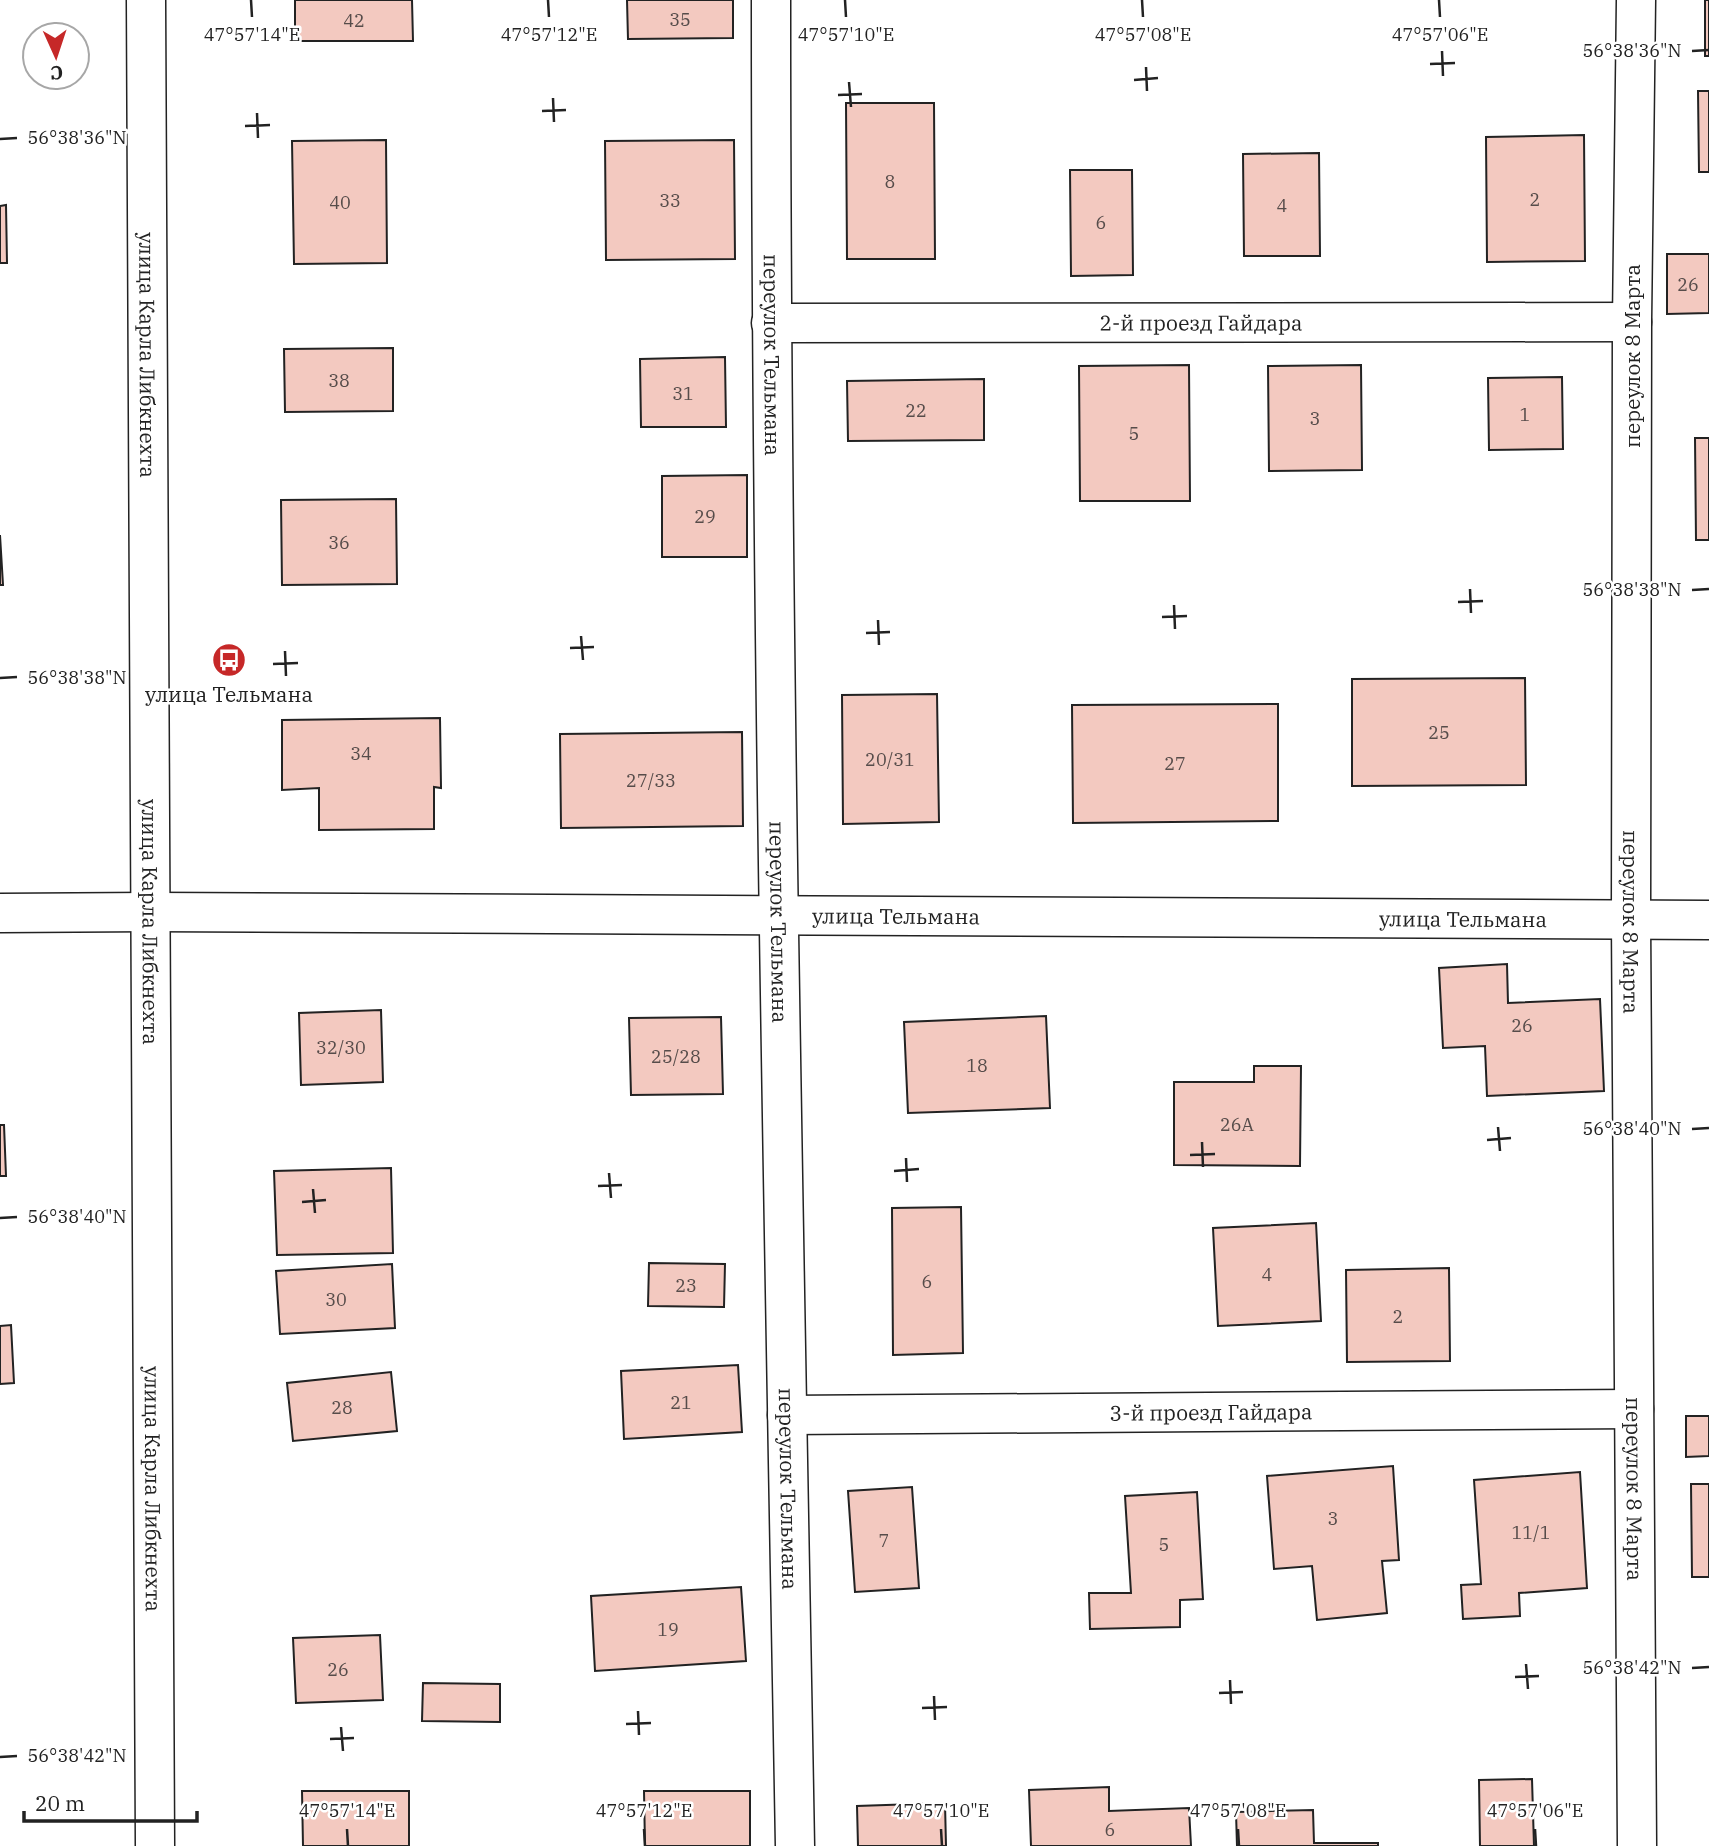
<svg xmlns="http://www.w3.org/2000/svg" width="1709" height="1846" viewBox="0 0 1709 1846" font-family="'IBM Plex Serif',serif">
	<style>
		.building { fill: #f3c9c0; stroke: #222; stroke-width: 2 }
		.lines { fill: none; stroke-linecap: round; stroke-linejoin: round }
		.minor-casing { stroke: #222; stroke-width: 41 }
		.major-casing { stroke: #222; stroke-width: 41 }
		.minor { stroke: #fff; stroke-width: 38 }
		.major { stroke: #fff; stroke-width: 38 }
		.ticks { fill: none; stroke: #222; stroke-width: 2.5 }
		.labels { text-anchor: middle; dominant-baseline: central; stroke-width: 5; stroke-linejoin: round; paint-order: stroke }
		.number-label { font-size: 18px; fill: #564c4a }
		.street-label { font-size: 21px; fill: #222; stroke: #fff }
		.poi-label { font-size: 21px; fill: #222; stroke: #fff }
		.ticks-label { font-size: 18px; text-anchor: middle; fill: #222; stroke: #fff; stroke-width: 5; stroke-linejoin: round; paint-order: stroke }
	</style>
	<rect width="100%" height="100%" fill="#fff"/>
	<g class="building">
		<polygon points="295,0 412,0 413,41 295,41"/>
		<polygon points="627,0 733,0 733,38 628,39"/>
		<rect x="1705" y="0" width="4" height="56"/>
		<polygon points="1698,91 1709,91 1709,172 1699,172"/>
		<polygon points="846,103 934,103 935,259 847,259"/>
		<polygon points="1584,135 1585,261 1487,262 1486,137"/>
		<polygon points="386,140 387,263 294,264 292,141"/>
		<polygon points="734,140 735,259 606,260 605,141"/>
		<polygon points="1319,153 1320,256 1244,256 1243,154"/>
		<polygon points="1070,170 1132,170 1133,275 1071,276"/>
		<polygon points="6,205 7,263 0,263 0,206"/>
		<polygon points="1667,254 1709,254 1709,313 1667,314"/>
		<polygon points="393,348 393,411 285,412 284,349"/>
		<polygon points="725,357 726,427 641,427 640,359"/>
		<polygon points="1189,365 1190,501 1080,501 1079,366"/>
		<polygon points="1361,365 1362,470 1269,471 1268,366"/>
		<polygon points="1562,377 1563,449 1489,450 1488,378"/>
		<polygon points="984,379 984,440 848,441 847,381"/>
		<polygon points="1695,438 1709,438 1709,540 1696,540"/>
		<polygon points="747,475 747,557 662,557 662,476"/>
		<polygon points="396,499 397,584 282,585 281,500"/>
		<polygon points="0,535 3,585 0,585"/>
		<polygon points="1525,678 1526,785 1352,786 1352,679"/>
		<polygon points="937,694 939,822 843,824 842,695"/>
		<polygon points="1278,704 1278,821 1073,823 1072,705"/>
		<polygon points="440,718 441,788 434,787 434,829 319,830 319,788 282,790 282,720"/>
		<polygon points="742,732 743,826 561,828 560,734"/>
		<polygon points="1507,964 1508,1003 1600,999 1604,1091 1487,1096 1485,1046 1443,1048 1439,968"/>
		<polygon points="381,1010 383,1082 301,1085 299,1013"/>
		<polygon points="1046,1016 1050,1108 908,1113 904,1022"/>
		<polygon points="721,1017 723,1094 631,1095 629,1018"/>
		<polygon points="1254,1066 1301,1066 1300,1166 1174,1165 1174,1082 1254,1082"/>
		<polygon points="0,1125 4,1125 6,1176 0,1176"/>
		<polygon points="391,1168 393,1253 277,1255 274,1171"/>
		<polygon points="961,1207 963,1353 893,1355 892,1208"/>
		<polygon points="1316,1223 1321,1321 1218,1326 1213,1228"/>
		<polygon points="649,1263 725,1264 724,1307 648,1306"/>
		<polygon points="392,1264 395,1328 280,1334 276,1271"/>
		<polygon points="1449,1268 1450,1361 1347,1362 1346,1270"/>
		<polygon points="11,1325 14,1383 0,1384 0,1326"/>
		<polygon points="738,1365 742,1432 624,1439 621,1371"/>
		<polygon points="391,1372 397,1431 293,1441 287,1383"/>
		<polygon points="1686,1416 1709,1416 1709,1456 1686,1457"/>
		<polygon points="1393,1466 1399,1560 1382,1561 1387,1613 1317,1620 1312,1566 1274,1569 1267,1476"/>
		<polygon points="1580,1472 1587,1588 1519,1593 1520,1616 1463,1619 1461,1585 1481,1584 1474,1480"/>
		<polygon points="1691,1484 1709,1484 1709,1577 1692,1577"/>
		<polygon points="912,1487 919,1588 855,1592 848,1491"/>
		<polygon points="1197,1492 1203,1599 1180,1600 1180,1627 1090,1629 1089,1593 1131,1593 1125,1496"/>
		<polygon points="741,1587 746,1661 595,1671 591,1596"/>
		<polygon points="380,1635 383,1700 296,1703 293,1638"/>
		<polygon points="423,1683 500,1684 500,1722 422,1721"/>
		<polygon points="1532,1779 1534,1846 1480,1846 1479,1780"/>
		<polygon points="1109,1787 1109,1811 1189,1808 1191,1846 1031,1846 1029,1790"/>
		<polygon points="302,1791 409,1791 409,1846 303,1846"/>
		<polygon points="644,1791 750,1791 750,1846 645,1846"/>
		<polygon points="945,1803 946,1846 858,1846 857,1806"/>
		<polygon points="1313,1810 1314,1843 1378,1843 1378,1846 1237,1846 1236,1812"/>
	</g>
	<g class="lines">
		<g class="minor-casing">
			<g id="minor">
				<path id="s1" d="M 771,0 C 771,615 784,1231 795,1846"/>
				<path id="s2" d="M 1636,0 L 1632,322 L 1631,920 L 1637,1846"/>
				<path id="s3" d="M 771,323 L 1632,322"/>
				<path id="s4" d="M 0,913 L 151,912 L 1709,920"/>
				<path id="s5" d="M 787,1415 L 1634,1409"/>
			</g>
		</g>
		<g class="major-casing">
			<g id="major">
				<path id="s6" d="M 146,0 L 155,1846"/>
			</g>
		</g>
		<use href="#minor" class="minor"/>
		<use href="#major" class="major"/>
	</g>
	<path class="ticks" d="M 251,0 L 252,17M 548,0 L 549,17M 845,0 L 846,17M 1142,0 L 1143,17M 1439,0 L 1440,17M 1442,51 L 1443,76M 1692,51 L 1709,50M 1430,64 L 1455,63M 1146,67 L 1147,91M 1134,80 L 1158,78M 849,82 L 851,107M 838,95 L 862,94M 553,98 L 554,122M 542,111 L 566,110M 257,113 L 258,138M 245,126 L 270,125M 0,139 L 17,138M 1470,589 L 1471,613M 1692,590 L 1709,589M 1458,602 L 1483,601M 1174,605 L 1175,629M 1162,617 L 1187,616M 878,620 L 879,645M 866,633 L 890,632M 581,636 L 583,660M 570,648 L 594,647M 285,651 L 286,676M 273,664 L 298,663M 0,678 L 17,677M 1498,1127 L 1500,1151M 1692,1129 L 1709,1128M 1487,1140 L 1511,1138M 1202,1142 L 1203,1167M 1190,1155 L 1215,1154M 906,1158 L 907,1182M 894,1171 L 919,1169M 609,1173 L 611,1198M 598,1186 L 622,1185M 313,1189 L 315,1213M 302,1202 L 326,1200M 0,1218 L 17,1217M 1526,1664 L 1528,1689M 1692,1668 L 1709,1667M 1515,1677 L 1539,1676M 1230,1680 L 1231,1704M 1219,1693 L 1243,1692M 934,1696 L 935,1720M 922,1708 L 947,1707M 638,1711 L 639,1735M 626,1724 L 651,1723M 341,1727 L 343,1751M 330,1739 L 354,1738M 0,1757 L 17,1756M 347,1829 L 348,1846M 644,1829 L 645,1846M 941,1829 L 942,1846M 1238,1829 L 1239,1846M 1535,1829 L 1536,1846"/>
	<defs>
		<g id="bus-disc" transform="scale(1.75)"><circle r="9.5" fill="#c62828" stroke="#fff"/><path d="M-5-6H5V4H4V6H2V4H-2V6H-4V4H-5ZM-3.5-4V0h7V-4ZM-3.5 1.2v1.5H-2V1.2ZM2 1.2v1.5H3.5V1.2Z" fill="#fff"/></g>
	</defs>
	<g fill-rule="evenodd">
		<use href="#bus-disc" x="229" y="660"/>
	</g>
	<g class="labels">
		<g class="number-label">
			<text x="680" y="19">35</text>
			<text x="354" y="20">42</text>
			<text x="890" y="181">8</text>
			<text x="1535" y="199">2</text>
			<text x="670" y="200">33</text>
			<text x="340" y="202">40</text>
			<text x="1282" y="205">4</text>
			<text x="1101" y="222">6</text>
			<text x="1688" y="284">26</text>
			<text x="339" y="380">38</text>
			<text x="683" y="393">31</text>
			<text x="916" y="410">22</text>
			<text x="1525" y="414">1</text>
			<text x="1315" y="418">3</text>
			<text x="1134" y="433">5</text>
			<text x="705" y="516">29</text>
			<text x="339" y="542">36</text>
			<text x="1439" y="732">25</text>
			<text x="361" y="753">34</text>
			<text x="890" y="759">20/31</text>
			<text x="1175" y="763">27</text>
			<text x="651" y="780">27/33</text>
			<text x="1522" y="1025">26</text>
			<text x="341" y="1047">32/30</text>
			<text x="676" y="1056">25/28</text>
			<text x="977" y="1065">18</text>
			<text x="1237" y="1124">26А</text>
			<text x="1267" y="1274">4</text>
			<text x="927" y="1281">6</text>
			<text x="686" y="1285">23</text>
			<text x="336" y="1299">30</text>
			<text x="1398" y="1316">2</text>
			<text x="681" y="1402">21</text>
			<text x="342" y="1407">28</text>
			<text x="1333" y="1518">3</text>
			<text x="1531" y="1532">11/1</text>
			<text x="884" y="1540">7</text>
			<text x="1164" y="1544">5</text>
			<text x="668" y="1629">19</text>
			<text x="338" y="1669">26</text>
			<text x="1110" y="1829">6</text>
		</g>
		<g class="street-label">
			<text stroke="none"><textPath href="#s3" startOffset="430">2-й проезд Гайдара</textPath></text>
			<text stroke="none"><textPath href="#s6" startOffset="355">улица Карла Либкнехта</textPath></text>
			<text stroke="none"><textPath href="#s1" startOffset="355">переулок Тельмана</textPath></text>
			<text transform="translate(1632 356) rotate(-90)">переулок 8 Марта</text>
			<text stroke="none"><textPath href="#s4" startOffset="896">улица Тельмана</textPath></text>
			<text stroke="none"><textPath href="#s4" startOffset="1463">улица Тельмана</textPath></text>
			<text stroke="none"><textPath href="#s6" startOffset="922">улица Карла Либкнехта</textPath></text>
			<text stroke="none"><textPath href="#s1" startOffset="922">переулок Тельмана</textPath></text>
			<text stroke="none"><textPath href="#s2" startOffset="922">переулок 8 Марта</textPath></text>
			<text stroke="none"><textPath href="#s5" startOffset="424">3-й проезд Гайдара</textPath></text>
			<text stroke="none"><textPath href="#s6" startOffset="1489">улица Карла Либкнехта</textPath></text>
			<text stroke="none"><textPath href="#s1" startOffset="1489">переулок Тельмана</textPath></text>
			<text stroke="none"><textPath href="#s2" startOffset="1489">переулок 8 Марта</textPath></text>
		</g>
		<g class="poi-label">
			<text x="229" y="694">улица Тельмана</text>
		</g>
	</g>
	<g class="ticks-label">
		<text x="252" y="41">47°57'14"E</text>
		<text x="549" y="41">47°57'12"E</text>
		<text x="846" y="41">47°57'10"E</text>
		<text x="1143" y="41">47°57'08"E</text>
		<text x="1440" y="41">47°57'06"E</text>
		<text x="1632" y="57">56°38'36"N</text>
		<text x="77" y="144">56°38'36"N</text>
		<text x="1632" y="596">56°38'38"N</text>
		<text x="77" y="684">56°38'38"N</text>
		<text x="1632" y="1135">56°38'40"N</text>
		<text x="77" y="1223">56°38'40"N</text>
		<text x="1632" y="1674">56°38'42"N</text>
		<text x="77" y="1762">56°38'42"N</text>
		<text x="347" y="1817">47°57'14"E</text>
		<text x="644" y="1817">47°57'12"E</text>
		<text x="941" y="1817">47°57'10"E</text>
		<text x="1238" y="1817">47°57'08"E</text>
		<text x="1535" y="1817">47°57'06"E</text>
	</g>
	<g transform="translate(56 56) rotate(177)"><circle r="33" fill="#ffffff" stroke="#a7a7a7" stroke-width="2"/>
	<path d="M0-5L12 26L0 18L-12 26Z" fill="#c62828"/>
	<text y="-10" font-size="19" font-weight="bold" text-anchor="middle" fill="#222222">С</text>
	</g>
	<path d="M24 1811v10h173v-10" fill="none" stroke="#222222" stroke-width="3.5"/>
	<text x="35" y="1811" font-size="21" fill="#222222" stroke="#ffffff" stroke-width="5" paint-order="stroke">20 m</text>
</svg>
